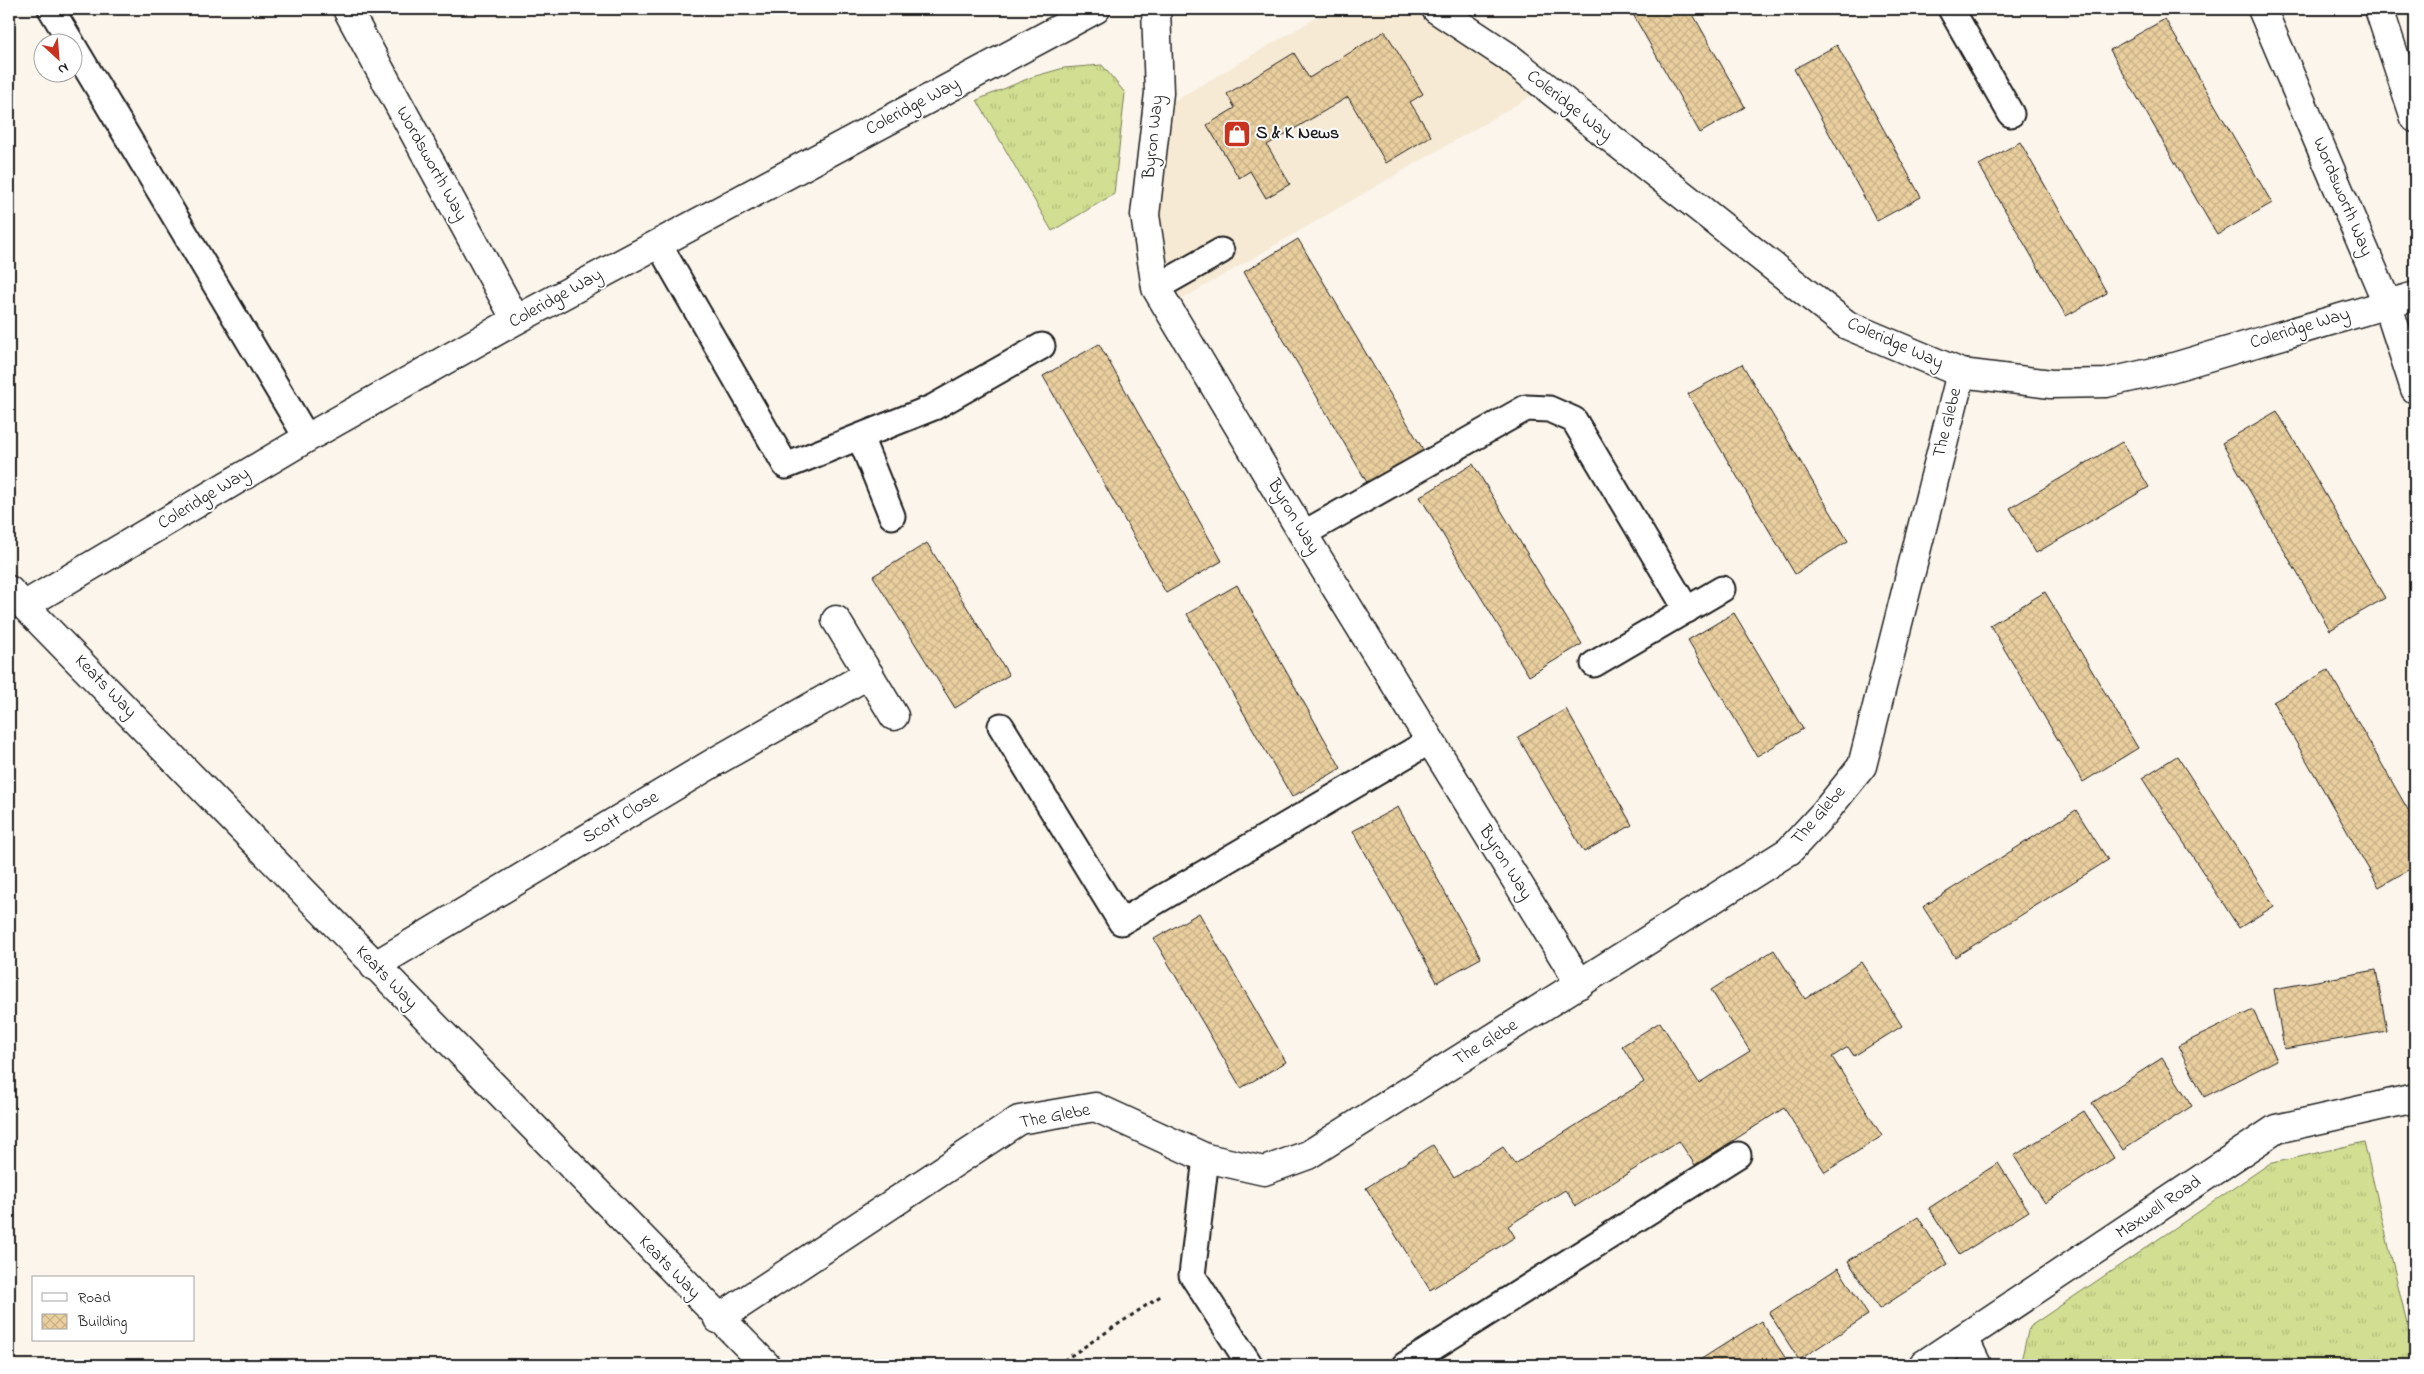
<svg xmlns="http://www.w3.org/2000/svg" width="2424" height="1374" viewBox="0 0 2424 1374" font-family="'Indie Flower',sans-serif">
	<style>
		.built { fill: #f6ead5 }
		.grass { fill: url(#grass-tufts); stroke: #777d56 }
		.building { fill: url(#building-cross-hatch); stroke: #1c1c1c }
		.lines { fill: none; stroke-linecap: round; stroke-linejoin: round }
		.lane-casing { stroke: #1c1c1c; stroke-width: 29 }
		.street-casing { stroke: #1c1c1c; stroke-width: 31 }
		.secondary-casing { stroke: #1c1c1c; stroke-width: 31 }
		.path { stroke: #1c1c1c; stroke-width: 3; stroke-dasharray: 4 4; stroke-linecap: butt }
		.lane { stroke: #fff; stroke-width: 25 }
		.street { stroke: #fff; stroke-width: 28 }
		.secondary { stroke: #fff; stroke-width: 28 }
		.labels { text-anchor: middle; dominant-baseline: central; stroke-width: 4; stroke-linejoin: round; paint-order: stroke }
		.street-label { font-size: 18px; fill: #1c1c1c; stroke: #fff }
		.poi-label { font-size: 18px; font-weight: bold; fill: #1c1c1c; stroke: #fff; text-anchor: start }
	</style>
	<defs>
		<pattern id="grass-tufts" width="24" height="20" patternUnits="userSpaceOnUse" patternTransform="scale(1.25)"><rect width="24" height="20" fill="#d2de91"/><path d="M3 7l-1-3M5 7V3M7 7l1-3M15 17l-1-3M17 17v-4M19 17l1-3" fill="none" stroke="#b4be7c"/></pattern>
		<pattern id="building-cross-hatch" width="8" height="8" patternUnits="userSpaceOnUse" patternTransform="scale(1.25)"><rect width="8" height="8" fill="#eacf9f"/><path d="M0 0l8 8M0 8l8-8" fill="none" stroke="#c8b188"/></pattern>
	</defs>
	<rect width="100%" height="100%" fill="#fbf5ec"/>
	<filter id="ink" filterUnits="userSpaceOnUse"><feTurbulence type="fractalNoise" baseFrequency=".02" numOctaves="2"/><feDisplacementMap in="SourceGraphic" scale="10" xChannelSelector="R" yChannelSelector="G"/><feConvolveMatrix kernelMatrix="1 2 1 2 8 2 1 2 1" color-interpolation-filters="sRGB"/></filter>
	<g filter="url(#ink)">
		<polygon class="built" points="1331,9 1418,9 1435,17 1540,91 1174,304 1152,216 1169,104"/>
		<g class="grass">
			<polygon points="1102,65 1125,93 1114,194 1052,231 977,100 1032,77 1064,68"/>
			<polygon points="2364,1142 2415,1357 2415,1365 2020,1365 2029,1327 2269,1164"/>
		</g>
		<g class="building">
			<polygon points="1630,9 1690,9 1745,107 1700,133"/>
			<polygon points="2165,19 2272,203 2217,235 2110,50"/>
			<polygon points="1385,31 1423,94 1410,102 1431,136 1386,163 1348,97 1267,145 1290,184 1266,198 1250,171 1239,178 1207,125 1235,108 1227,94 1294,53 1309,78"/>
			<polygon points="1837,45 1921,197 1877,221 1794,69"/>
			<polygon points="2020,142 2107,293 2066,316 1979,165"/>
			<polygon points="1298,239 1424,451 1368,484 1244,272"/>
			<polygon points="1099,344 1222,561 1166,593 1043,376"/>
			<polygon points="1742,364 1848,541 1795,574 1688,394"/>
			<polygon points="2277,411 2385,598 2330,630 2222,443"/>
			<polygon points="2122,442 2149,487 2036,553 2010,508"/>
			<polygon points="1473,464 1582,644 1529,676 1420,497"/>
			<polygon points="927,543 1009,675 955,708 873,576"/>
			<polygon points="1237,585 1341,768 1292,797 1187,614"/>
			<polygon points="2045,592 2138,748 2083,782 1990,625"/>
			<polygon points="1734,613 1803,729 1757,756 1688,640"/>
			<polygon points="2328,670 2415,822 2415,866 2379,887 2273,702"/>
			<polygon points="1566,709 1632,825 1584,852 1518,737"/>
			<polygon points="2177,756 2274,906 2239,928 2142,778"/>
			<polygon points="1398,807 1481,958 1437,982 1353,831"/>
			<polygon points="2076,810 2108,860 1955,957 1923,907"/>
			<polygon points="1199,913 1286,1062 1241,1088 1154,939"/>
			<polygon points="1774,950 1805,999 1861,962 1902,1026 1854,1056 1848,1047 1832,1057 1882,1136 1825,1172 1784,1108 1695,1165 1679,1141 1576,1206 1565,1190 1508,1226 1515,1237 1430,1290 1366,1188 1433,1145 1454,1178 1503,1147 1515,1164 1644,1082 1622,1046 1660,1022 1699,1083 1750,1051 1711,990"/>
			<polygon points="2376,970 2387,1031 2284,1049 2274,989"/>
			<polygon points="2253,1010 2277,1060 2204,1097 2178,1046"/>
			<polygon points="2162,1058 2192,1106 2123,1150 2092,1103"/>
			<polygon points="2084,1111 2114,1158 2045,1203 2014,1156"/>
			<polygon points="1998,1163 2029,1211 1959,1255 1929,1208"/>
			<polygon points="1918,1217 1948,1264 1879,1309 1848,1261"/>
			<polygon points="1838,1268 1868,1315 1799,1360 1769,1313"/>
			<polygon points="1761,1321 1790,1365 1692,1365"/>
		</g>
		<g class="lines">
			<g class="lane-casing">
				<g id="lane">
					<polyline points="51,9 71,42"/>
					<polyline points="1951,9 2011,114"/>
					<polyline points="72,44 307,438"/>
					<polyline points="658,243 786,466 934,407 1042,346"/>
					<polyline points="1156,288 1221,251"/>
					<polyline points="860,437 892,516"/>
					<polyline points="1303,534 1526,408 1549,409 1574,420 1687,610"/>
					<polyline points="1594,664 1722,589"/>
					<polyline points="1001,726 1121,922 1430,741"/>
					<polyline points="1206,1158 1192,1275 1250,1365"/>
					<polyline points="1405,1365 1738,1155"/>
				</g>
			</g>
			<g class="street-casing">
				<g id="street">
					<polyline points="347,9 516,320"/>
					<polyline points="1156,9 1159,93 1145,215 1156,288 1303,534 1580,984"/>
					<polyline points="1436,9 1507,56 1847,325 1961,373 2051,384 2106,383 2167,369 2415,296"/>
					<polyline points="2262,9 2387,303 2415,389"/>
					<polyline points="9,590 766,1365"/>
					<polyline points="25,605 307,438 516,320 1096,9"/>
					<polyline points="836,620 894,716"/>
					<polyline points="374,966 718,760 869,674"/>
					<polyline points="718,1319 1019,1120 1095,1107 1206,1158 1264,1171 1308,1155 1789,851 1825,812 1862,766 1961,373"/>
					<polyline points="1964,1338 1977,1365"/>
					<polyline points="1923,1365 2276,1129 2415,1098"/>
				</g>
			</g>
			<g class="secondary-casing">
				<polyline id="secondary" points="2379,9 2415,118"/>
			</g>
			<polyline class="path" points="1057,1365 1162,1295"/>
			<use href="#lane" class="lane"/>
			<use href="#street" class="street"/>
			<use href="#secondary" class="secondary"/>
		</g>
	</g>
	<defs>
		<g id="shop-square" transform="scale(1.4375)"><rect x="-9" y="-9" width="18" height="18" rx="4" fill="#c8321e" stroke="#fff"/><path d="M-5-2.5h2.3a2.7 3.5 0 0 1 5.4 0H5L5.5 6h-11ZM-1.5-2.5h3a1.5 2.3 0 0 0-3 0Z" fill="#fff"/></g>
	</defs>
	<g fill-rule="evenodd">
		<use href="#shop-square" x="1237" y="134"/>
	</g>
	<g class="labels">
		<g class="street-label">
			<text transform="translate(1569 106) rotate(38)">Coleridge Way</text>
			<text transform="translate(913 107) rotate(-28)">Coleridge Way</text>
			<text transform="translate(1154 137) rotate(-84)">Byron Way</text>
			<text transform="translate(431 164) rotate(61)">Wordsworth Way</text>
			<text transform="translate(2342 197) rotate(67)">Wordsworth Way</text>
			<text transform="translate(556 299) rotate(-29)">Coleridge Way</text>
			<text transform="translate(2300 329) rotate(-17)">Coleridge Way</text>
			<text transform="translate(1895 344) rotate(24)">Coleridge Way</text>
			<text transform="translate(1948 423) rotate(-76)">The Glebe</text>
			<text transform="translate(204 499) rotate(-31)">Coleridge Way</text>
			<text transform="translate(1293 517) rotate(59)">Byron Way</text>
			<text transform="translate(105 687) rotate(46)">Keats Way</text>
			<text transform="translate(1819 816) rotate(-49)">The Glebe</text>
			<text transform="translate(621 818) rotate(-31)">Scott Close</text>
			<text transform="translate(1505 863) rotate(58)">Byron Way</text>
			<text transform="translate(386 978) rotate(46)">Keats Way</text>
			<text transform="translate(1486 1043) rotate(-32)">The Glebe</text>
			<text transform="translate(1055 1117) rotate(-11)">The Glebe</text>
			<text transform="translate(2159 1208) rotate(-34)">Maxwell Road</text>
			<text transform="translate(669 1268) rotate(46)">Keats Way</text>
		</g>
		<g class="poi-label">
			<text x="1256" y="134">S &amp; K News</text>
		</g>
	</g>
	<rect width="2424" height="1374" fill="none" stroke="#fff" stroke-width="30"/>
	<rect x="15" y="15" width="2394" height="1344" fill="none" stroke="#1c1c1c" stroke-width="2" filter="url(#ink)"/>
	<rect x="32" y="1276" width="162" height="65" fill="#ffffff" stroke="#a4a4a4"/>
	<rect x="42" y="1293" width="25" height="8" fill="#ffffff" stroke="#a4a4a4"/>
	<text x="78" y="1302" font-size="15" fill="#1c1c1c">Road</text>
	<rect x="42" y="1314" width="25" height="15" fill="url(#building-cross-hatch)" stroke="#a4a4a4"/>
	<text x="78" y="1326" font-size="15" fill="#1c1c1c">Building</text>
	<g transform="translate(58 58) rotate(154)"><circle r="24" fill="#ffffff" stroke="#a4a4a4"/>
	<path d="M0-4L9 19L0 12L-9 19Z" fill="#c8321e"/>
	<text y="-8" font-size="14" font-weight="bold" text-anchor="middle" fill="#1c1c1c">N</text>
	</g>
</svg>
